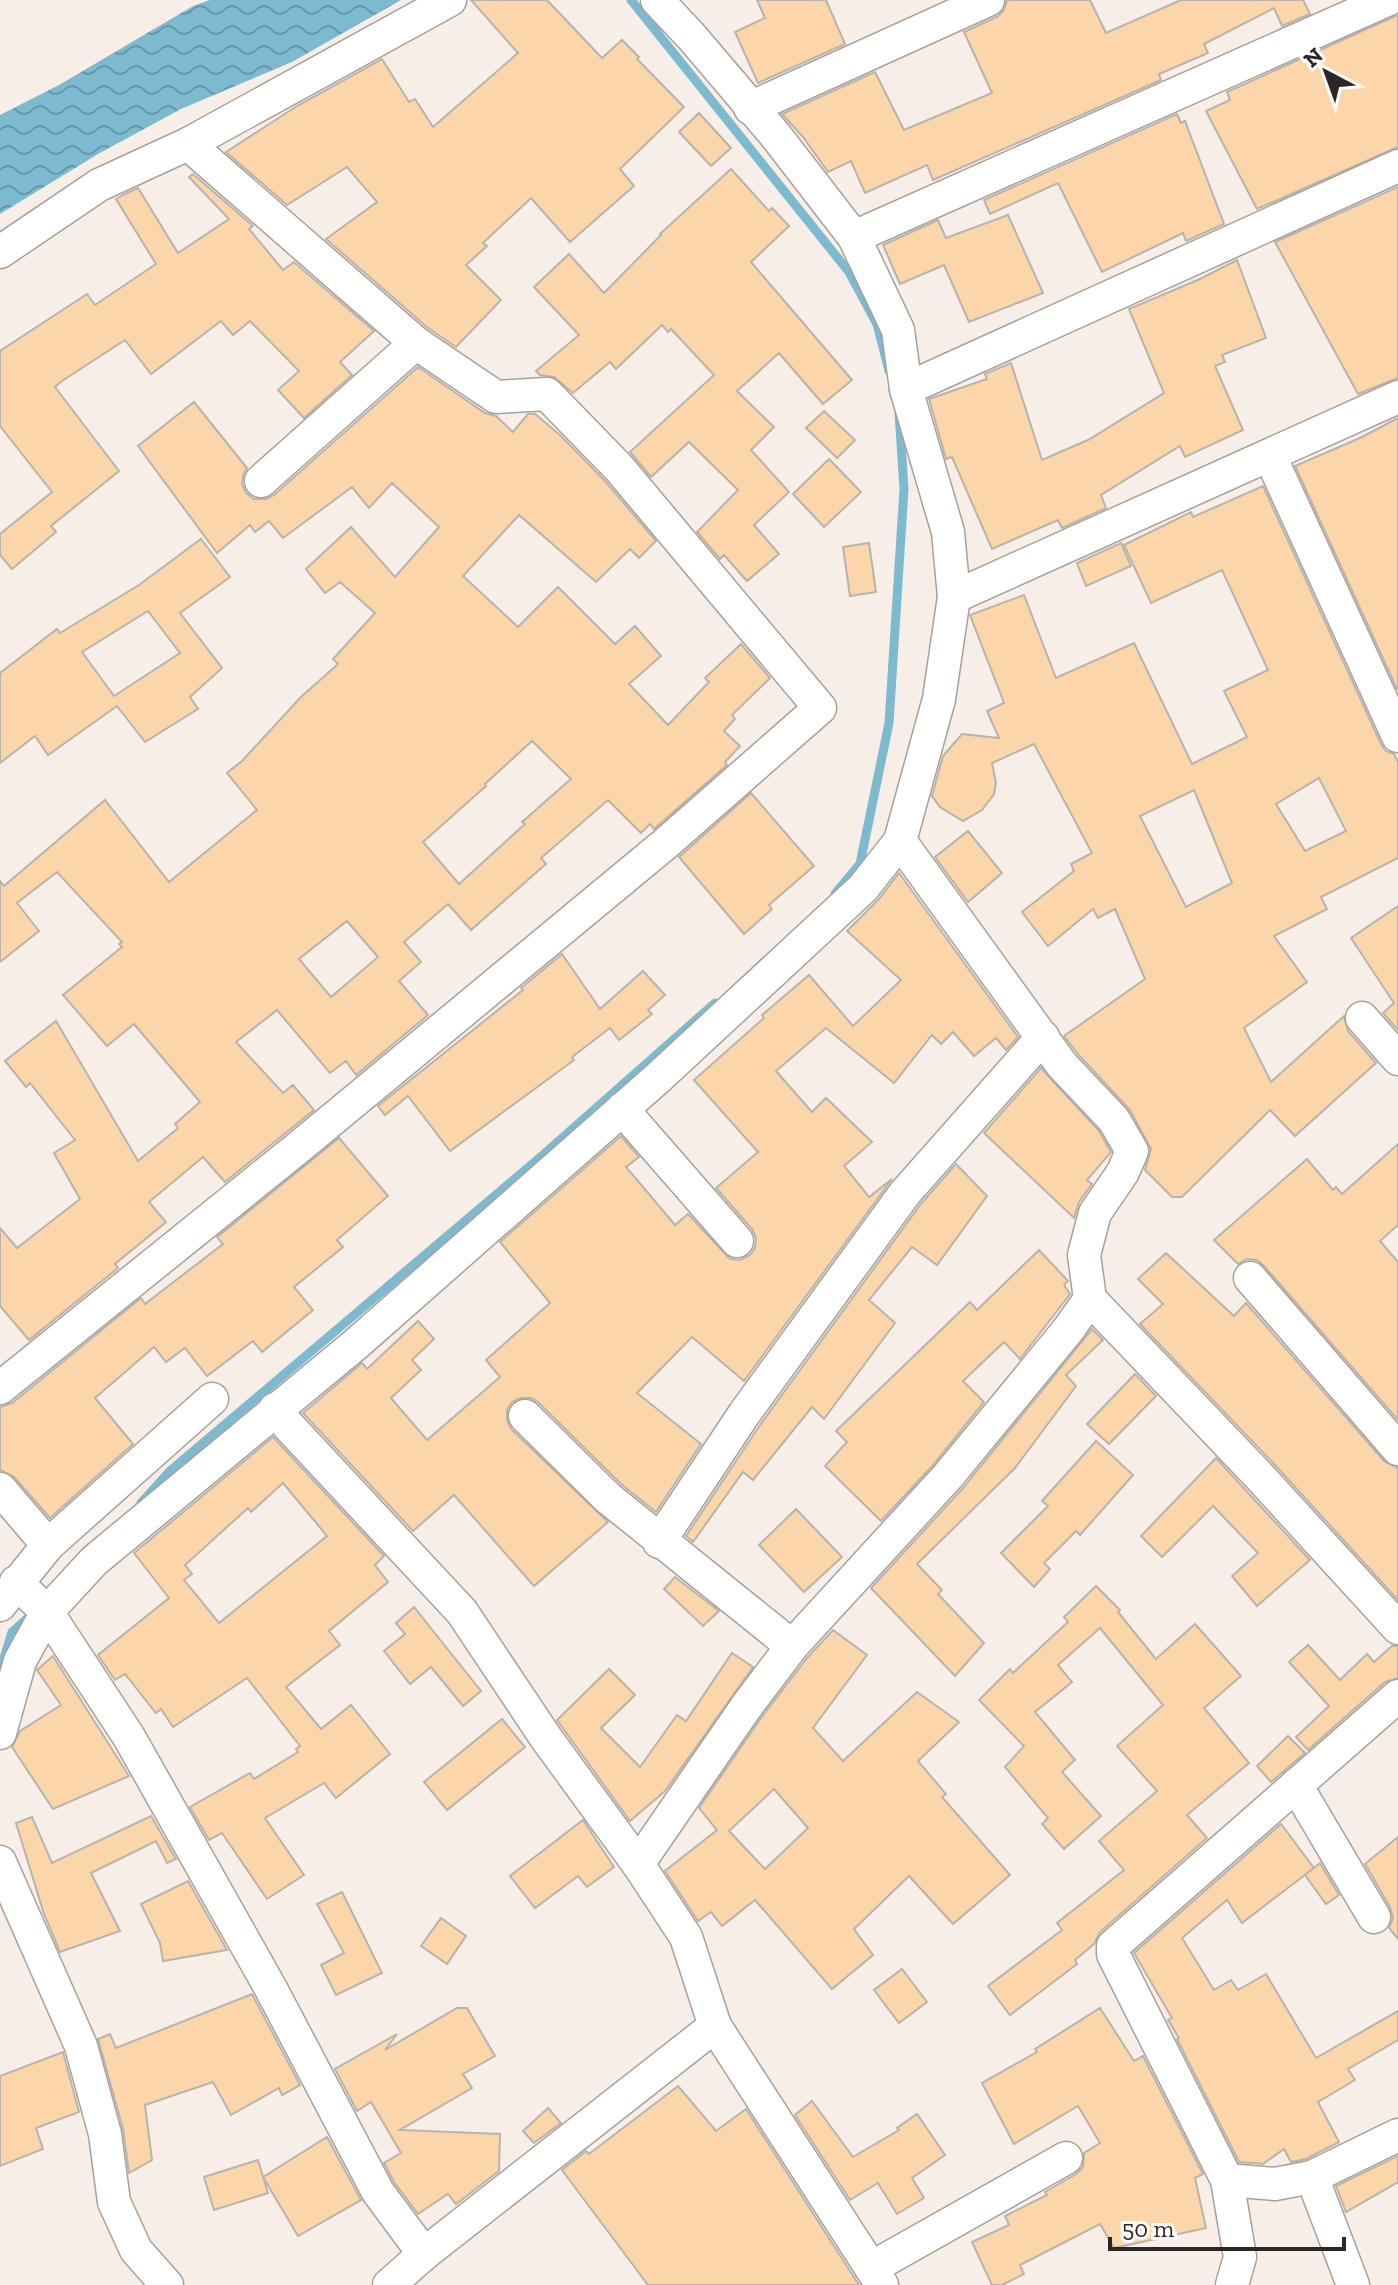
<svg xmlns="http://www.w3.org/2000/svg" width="1398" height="2285" viewBox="0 0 1398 2285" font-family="'Zilla Slab',serif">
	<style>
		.water { fill: url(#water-waves) }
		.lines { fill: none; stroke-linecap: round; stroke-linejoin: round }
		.stream { stroke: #7dbad0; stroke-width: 9 }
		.building { fill: #fad6aa; stroke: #bab3ac; stroke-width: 2; fill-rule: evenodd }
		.minor-casing { stroke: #a8a19a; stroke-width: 35 }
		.minor { stroke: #fff; stroke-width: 32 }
	</style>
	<defs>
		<pattern id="water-waves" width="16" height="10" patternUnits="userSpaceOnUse" patternTransform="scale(2)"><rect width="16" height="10" fill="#7dbad0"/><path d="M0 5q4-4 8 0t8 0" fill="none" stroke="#6797a9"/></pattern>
	</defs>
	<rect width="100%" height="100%" fill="#f7efe7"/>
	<polygon class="water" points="210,0 401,0 292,62 181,109 98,154 0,214 0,115 59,85 193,6"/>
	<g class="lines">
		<g class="stream">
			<polyline points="631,0 849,272 877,324 889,371"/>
			<polyline points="835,894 860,864 889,723 904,489 899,413"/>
			<polyline points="141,1503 170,1471 543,1155 715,1003"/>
			<polyline points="0,1671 12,1632 30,1616"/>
		</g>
	</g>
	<g class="building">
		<polygon points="471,0 547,0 602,58 622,40 639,57 637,59 684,107 620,169 634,186 570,242 531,198 483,243 487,246 466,265 501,300 456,347 428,328 326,239 377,202 347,167 287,205 226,152 297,106 382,59 409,102 415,99 433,127 518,53"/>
		<polygon points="757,0 826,0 845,44 758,83 735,32 765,18"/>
		<polygon points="1007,0 1090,0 1106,33 1181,0 1303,0 1310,14 1282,26 1274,8 1204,44 1208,53 1159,74 1161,80 933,180 927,165 865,193 851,161 828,172 803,137 782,114 875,72 904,130 992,93 964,32 997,17 1004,10"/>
		<polygon points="1398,15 1398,147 1257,209 1206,111 1230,100 1227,92"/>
		<polygon points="699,113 731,148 711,166 679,132"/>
		<polygon points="1177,114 1181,123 1185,121 1224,224 1186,241 1183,233 1102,272 1058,183 990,214 984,200"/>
		<polygon points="731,169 769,211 772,208 789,226 751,262 852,380 823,404 779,353 737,391 774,427 751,450 789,492 754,525 779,554 747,581 724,555 720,559 697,532 738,490 689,442 651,477 630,452 714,375 671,329 668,332 662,325 616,369 610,362 573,393 554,377 540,375 536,371 579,335 534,287 569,254 604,293 661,235 660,234"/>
		<polygon points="193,174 253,226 249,229 283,270 294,262 374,331 340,362 352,375 304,418 278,390 299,371 250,321 233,335 221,321 151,374 125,340 62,381 55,387 119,471 51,526 56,532 12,569 0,555 0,534 52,492 0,426 0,351 87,294 95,305 156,264 116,199 125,194 138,188 178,253 229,219 189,177"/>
		<polygon points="1398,187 1398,378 1358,394 1275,242"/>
		<polygon points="1008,215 1043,293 969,322 944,265 900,284 883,245 938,220 946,238"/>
		<polygon points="1237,260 1266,338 1222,355 1225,362 1215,366 1243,430 1185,457 1180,446 1101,495 1106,508 1062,528 1058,520 992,549 952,457 946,459 929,399 987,379 985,374 1011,363 1042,460 1088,440 1164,393 1129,309 1200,279"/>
		<path d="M 418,367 L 485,413 L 496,416 L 513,432 L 528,414 L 535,414 L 560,435 L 605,481 L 656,541 L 639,558 L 630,549 L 596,582 L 519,515 L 463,576 L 518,627 L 558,587 L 615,644 L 635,626 L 661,656 L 629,684 L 668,725 L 709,682 L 705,678 L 741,644 L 770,678 L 732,715 L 735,719 L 724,731 L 740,746 L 725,762 L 727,765 L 654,829 L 650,824 L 641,833 L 608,800 L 541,858 L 546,864 L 471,930 L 448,904 L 404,942 L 421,962 L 399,981 L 428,1015 L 356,1075 L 346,1061 L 330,1073 L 277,1010 L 236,1042 L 283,1093 L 293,1085 L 314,1110 L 225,1182 L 203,1157 L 149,1202 L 166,1222 L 115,1264 L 118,1268 L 29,1340 L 0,1306 L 0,1228 L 17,1248 L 80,1199 L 54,1153 L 75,1140 L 30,1083 L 26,1087 L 5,1061 L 56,1021 L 138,1161 L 178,1128 L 175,1124 L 200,1102 L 134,1024 L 107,1046 L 63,995 L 122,947 L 119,944 L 122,942 L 57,872 L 17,903 L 39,931 L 0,962 L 0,881 L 4,886 L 105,800 L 169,882 L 257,810 L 227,773 L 242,761 L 301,697 L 338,664 L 333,659 L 375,613 L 340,582 L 325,593 L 306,569 L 351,527 L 395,577 L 439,527 L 392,483 L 369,508 L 352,487 L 283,538 L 269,521 L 255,532 L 250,525 L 217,553 L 138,446 L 194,402 L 247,468 L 243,476 L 242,484 L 246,493 L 254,499 L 266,499 L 274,495 ZM 532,741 L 571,779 L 522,822 L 525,824 L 459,884 L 423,842 L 486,786 L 485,784 ZM 347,921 L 378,957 L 331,997 L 299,959 Z"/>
		<polygon points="824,411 855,440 837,458 806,428"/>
		<polygon points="1398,418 1398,689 1397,689 1295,466 1360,438"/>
		<polygon points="829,459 861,492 824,527 793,494"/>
		<path d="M 1263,486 L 1381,744 L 1386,751 L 1394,754 L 1398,762 L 1398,858 L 1321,897 L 1327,909 L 1274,936 L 1307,982 L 1244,1028 L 1271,1082 L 1344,1016 L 1348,1031 L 1376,1063 L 1295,1136 L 1270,1110 L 1182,1197 L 1172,1197 L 1145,1170 L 1151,1149 L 1130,1110 L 1077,1053 L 1064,1036 L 1145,979 L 1115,909 L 1098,918 L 1093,909 L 1048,946 L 1022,912 L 1074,871 L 1071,864 L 1092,853 L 1034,744 L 992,763 L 996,783 L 994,794 L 982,810 L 963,821 L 940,807 L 932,796 L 943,756 L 962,734 L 999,738 L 987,711 L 1004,703 L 970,615 L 1024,595 L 1056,678 L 1134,643 L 1192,764 L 1247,737 L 1224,691 L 1268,670 L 1222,570 L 1151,603 L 1124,545 L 1191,512 L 1193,517 ZM 1319,778 L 1346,831 L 1305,851 L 1276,804 ZM 1194,790 L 1232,883 L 1186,907 L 1140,816 Z"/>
		<path d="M 201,539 L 230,577 L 180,613 L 222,668 L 190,697 L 198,709 L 145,742 L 117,706 L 48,755 L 35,736 L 0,763 L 0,673 L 57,629 L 60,633 L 139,585 ZM 148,611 L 180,653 L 114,696 L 82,652 Z"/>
		<polygon points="869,543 876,592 850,596 843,547"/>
		<polygon points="1121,543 1131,566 1086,586 1077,563"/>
		<polygon points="751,793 814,866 769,905 772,909 744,934 679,857"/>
		<polygon points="968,831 1002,873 968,902 935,857"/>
		<polygon points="899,873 1018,1037 1006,1050 996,1038 974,1056 953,1032 941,1044 932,1035 894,1083 826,1028 776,1071 812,1112 826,1098 872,1142 844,1166 869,1197 892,1179 744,1381 692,1337 637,1393 701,1444 656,1512 621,1484 538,1402 531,1398 521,1398 512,1402 507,1410 507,1420 511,1429 608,1522 534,1586 454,1495 413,1531 303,1413 362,1363 367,1369 418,1321 434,1339 412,1360 421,1370 391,1398 427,1440 500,1377 486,1360 550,1303 500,1242 621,1136 639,1157 626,1167 675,1225 688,1214 730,1259 740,1260 750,1255 755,1248 756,1238 752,1229 716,1188 758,1152 694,1080 764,1018 762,1015 809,975 853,1026 901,980 847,931 878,900"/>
		<polygon points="1398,906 1398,1030 1383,1013 1394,1003 1351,938"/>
		<polygon points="562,954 600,1009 643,971 665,995 648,1010 652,1014 619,1040 610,1028 572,1057 574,1060 450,1151 408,1096 385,1115 378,1106 523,990 521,988"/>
		<polygon points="1041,1068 1099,1131 1111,1152 1087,1180 1092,1184 1079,1202 1074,1218 984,1133"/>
		<polygon points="339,1138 388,1196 337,1240 343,1247 294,1287 313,1310 262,1352 253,1341 207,1376 185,1348 166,1362 154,1347 95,1398 133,1444 50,1518 14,1477 0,1470 0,1407 12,1403 141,1298 145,1304 223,1244 217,1237"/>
		<polygon points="1398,1144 1398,1225 1380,1241 1398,1262 1398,1420 1264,1266 1257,1260 1247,1259 1238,1264 1214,1240 1307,1159 1333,1190 1336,1187 1342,1194"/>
		<polygon points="956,1164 987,1196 937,1265 912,1247 869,1300 895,1323 824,1419 812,1407 753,1480 743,1472 693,1542 686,1536 760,1425 920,1205"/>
		<polygon points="1039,1250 1068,1281 1064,1285 1070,1294 1020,1359 1004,1342 963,1381 984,1402 934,1464 881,1521 825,1466 847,1442 836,1431 970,1302 977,1310"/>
		<polygon points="1166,1253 1234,1316 1246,1303 1384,1461 1398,1468 1398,1600 1275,1465 1140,1324 1163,1304 1138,1279"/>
		<polygon points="1092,1329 1103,1340 1066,1375 1076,1386 1015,1468 917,1564 942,1590 938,1594 984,1643 955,1676 871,1588 963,1488"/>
		<polygon points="1135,1374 1156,1396 1109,1444 1087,1424"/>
		<path d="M 273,1437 L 384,1556 L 375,1565 L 388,1582 L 329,1631 L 340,1645 L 286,1687 L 321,1729 L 351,1705 L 390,1754 L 336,1798 L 324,1783 L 265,1818 L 304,1875 L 267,1899 L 222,1833 L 209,1840 L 190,1807 L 250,1773 L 254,1779 L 298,1752 L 296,1749 L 300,1746 L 247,1678 L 173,1727 L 161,1709 L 156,1713 L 125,1674 L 115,1680 L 98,1655 L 169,1598 L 134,1553 ZM 283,1483 L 327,1536 L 219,1623 L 184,1580 L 192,1574 L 185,1565 L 248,1508 L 251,1512 Z"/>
		<polygon points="1096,1441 1133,1475 1080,1535 1076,1531 1044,1563 1050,1569 1034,1587 1001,1553 1048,1506 1042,1501"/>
		<polygon points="1216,1458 1310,1560 1257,1606 1232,1576 1258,1553 1213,1506 1162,1557 1141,1536"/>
		<polygon points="796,1509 842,1557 804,1592 759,1545"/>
		<polygon points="675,1577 719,1611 703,1626 664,1589"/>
		<polygon points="1096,1586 1120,1610 1118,1612 1156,1659 1195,1624 1241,1676 1204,1708 1249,1763 1187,1815 1207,1838 1100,1932 1094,1944 1075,1960 1077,1964 1010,2015 988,1986 1062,1930 1057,1923 1124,1870 1099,1841 1157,1791 1117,1746 1163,1705 1100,1628 1058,1665 1072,1682 1035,1712 1075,1760 1062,1772 1101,1816 1064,1849 1042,1824 1048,1818 1005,1767 1024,1746 979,1700 1010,1669 1013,1673 1068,1622 1064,1617"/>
		<polygon points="414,1607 481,1691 463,1706 431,1667 410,1684 384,1651 405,1634 396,1623"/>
		<path d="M 833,1630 L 867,1655 L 813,1728 L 843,1761 L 917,1692 L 959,1722 L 918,1761 L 946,1794 L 942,1797 L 1010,1875 L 953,1924 L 909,1876 L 854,1929 L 873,1955 L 832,1989 L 755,1900 L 722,1926 L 711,1912 L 698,1921 L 665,1871 L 717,1830 L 699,1808 L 761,1718 L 807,1658 ZM 774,1789 L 808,1828 L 765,1869 L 729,1831 Z"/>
		<polygon points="1308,1645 1340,1680 1367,1654 1374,1662 1392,1646 1398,1646 1398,1678 1385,1682 1308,1750 1296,1737 1329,1706 1289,1662"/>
		<polygon points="732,1653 753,1667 665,1791 630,1821 557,1720 609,1669 635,1695 601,1728 640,1767 677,1715 686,1721"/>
		<polygon points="53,1656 129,1776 53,1809 12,1747 20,1731 61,1705 37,1670"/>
		<polygon points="502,1719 525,1747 447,1810 424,1782"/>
		<polygon points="1288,1736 1305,1753 1271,1782 1257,1766"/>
		<polygon points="151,1816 176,1859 167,1863 156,1841 91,1873 120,1931 60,1952 44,1914 16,1823 32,1817 52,1863"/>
		<polygon points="583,1820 614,1867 587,1887 578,1876 535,1908 510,1876"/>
		<polygon points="1281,1824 1314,1868 1242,1923 1227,1900 1182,1938 1214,1990 1231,1980 1238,1990 1266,1974 1316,2058 1398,2011 1398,2040 1348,2069 1355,2080 1318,2102 1339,2142 1306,2159 1291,2162 1284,2149 1263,2164 1239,2162 1177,2039 1179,2038 1168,2020 1172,2018 1134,1953"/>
		<polygon points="1398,1837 1398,1939 1389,1928 1393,1918 1390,1907 1365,1864"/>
		<polygon points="1320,1863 1339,1895 1326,1904 1305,1875"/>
		<polygon points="188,1881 227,1950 163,1961 160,1943 141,1904"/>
		<polygon points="342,1892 382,1973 336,1995 321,1965 344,1953 317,1904"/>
		<polygon points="441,1918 466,1936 447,1964 421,1946"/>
		<polygon points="902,1969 927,2002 899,2023 874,1990"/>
		<polygon points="252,1994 300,2085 282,2095 279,2088 231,2115 213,2082 145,2105 152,2160 129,2173 123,2129 98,2039 110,2034 116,2048"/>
		<polygon points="457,2008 467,2008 495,2056 463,2074 472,2088 400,2130 500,2134 499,2171 456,2204 448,2194 418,2214 394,2182 384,2163 401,2153 371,2102 357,2111 335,2069 397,2034 385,2050"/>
		<polygon points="1100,2008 1134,2061 1143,2056 1203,2174 1195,2178 1206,2228 1114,2248 1100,2224 1020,2265 1024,2274 1002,2285 992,2285 972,2242 1009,2225 1005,2216 1047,2195 1045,2192 1076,2174 1083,2167 1084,2153 1100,2143 1078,2106 1014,2144 982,2083 1037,2052 1035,2049"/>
		<polygon points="63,2052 79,2112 36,2128 43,2149 0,2166 0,2076"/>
		<polygon points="678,2086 716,2131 746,2109 859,2285 648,2285 562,2170 586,2151 589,2154"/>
		<polygon points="812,2101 853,2157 899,2130 897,2128 917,2114 945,2155 912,2178 924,2198 897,2214 878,2183 850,2200 795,2115"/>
		<polygon points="548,2108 561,2123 534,2143 523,2131"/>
		<polygon points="327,2137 361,2200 298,2236 263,2177"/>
		<polygon points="1398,2156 1398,2182 1346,2212 1336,2186"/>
		<polygon points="258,2160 268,2193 214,2210 204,2177"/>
	</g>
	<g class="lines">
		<g class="minor-casing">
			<g id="minor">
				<polyline points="750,108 988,0"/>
				<polyline points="854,237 1387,0"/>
				<polyline points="0,252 99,185 188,144 450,0"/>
				<polyline points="906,389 1398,166"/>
				<polyline points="1270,456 1398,736"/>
				<polyline points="261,481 416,343"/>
				<polyline points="954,597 1398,397"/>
				<polyline points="900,841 1062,1065 1114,1120 1132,1151 1123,1172 1095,1213 1084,1255 1090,1299 1261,1478 1398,1628"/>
				<polyline points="1362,1018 1398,1059"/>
				<polyline points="622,1109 737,1241"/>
				<polyline points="1250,1278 1398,1449"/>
				<polyline points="0,1388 299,1147 665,844 820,708 619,468 547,394 496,397 416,343 188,144"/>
				<polyline points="275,1409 285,1422 462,1612 546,1738 638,1864 686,1937 715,2026 882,2285"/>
				<polyline points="525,1416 608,1498 792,1646"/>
				<polyline points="0,1489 48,1545"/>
				<polyline points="659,1542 744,1414 905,1193 1043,1037"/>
				<polyline points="16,1582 47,1612 129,1737 270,1987 378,2192 424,2254"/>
				<polyline points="0,1605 48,1545 212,1399"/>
				<polyline points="0,1733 20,1661 47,1612 94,1561 356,1344 659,1077 863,888 900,841 939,699 954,597 948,532 906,389 898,330 854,237 776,136 691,36 657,0"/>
				<polyline points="1296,1785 1374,1917"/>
				<polyline points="0,1862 81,2046 105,2134 114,2202 136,2250 167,2285"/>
				<polyline points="638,1864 746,1707 792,1646 948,1476 1068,1330 1090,1299"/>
				<polyline points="1312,2177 1353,2285"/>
				<polyline points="1227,2180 1275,2184 1312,2177 1398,2135"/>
				<polyline points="871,2268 1066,2158"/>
				<polyline points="389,2285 424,2254 715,2026"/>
				<polyline points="1232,2285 1240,2257 1227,2180 1113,1954 1113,1946 1398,1696"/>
			</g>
		</g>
		<use href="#minor" class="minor"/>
	</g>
	<g transform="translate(1326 72) rotate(319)" stroke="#fffdfc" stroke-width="6" paint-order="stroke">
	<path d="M0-6L14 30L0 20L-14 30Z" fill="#2a2825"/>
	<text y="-12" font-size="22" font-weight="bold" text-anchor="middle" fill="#2a2825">N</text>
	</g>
	<path d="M1110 2237v12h234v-12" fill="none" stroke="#2a2825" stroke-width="4"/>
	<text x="1122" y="2237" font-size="24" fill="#2a2825" stroke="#fffdfc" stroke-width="6" paint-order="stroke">50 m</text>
</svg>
